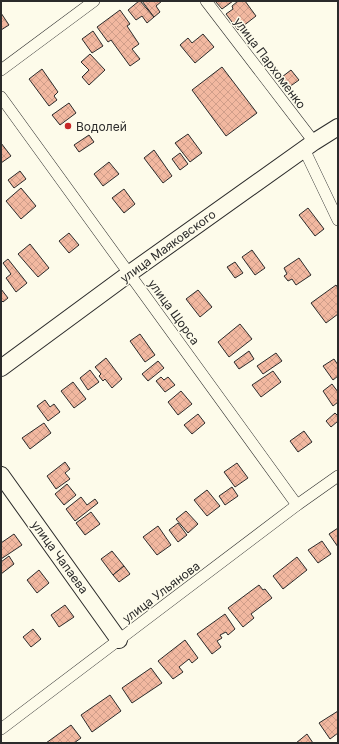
<svg xmlns="http://www.w3.org/2000/svg" width="339" height="744" viewBox="0 0 339 744" font-family="Inter,sans-serif">
	<style>
		.building { fill: url(#building-cross-hatch); stroke: #2b2b2b }
		.lines { fill: none; stroke-linecap: round; stroke-linejoin: round }
		.street-casing { stroke: #2b2b2b; stroke-width: 12 }
		.secondary-casing { stroke: #2b2b2b; stroke-width: 18 }
		.street { stroke: #fdfbea; stroke-width: 11 }
		.secondary { stroke: #fdfbea; stroke-width: 16 }
		.poi-dot { fill: #c62828; stroke: #fdfbea; stroke-width: 1.5 }
		.labels { text-anchor: middle; dominant-baseline: central; stroke-width: 3; stroke-linejoin: round; paint-order: stroke }
		.street-label { font-size: 12px; fill: #2b2b2b; stroke: #fdfbea }
		.poi-label { font-size: 12px; fill: #2b2b2b; stroke: #fdfbea; text-anchor: start }
	</style>
	<defs>
		<pattern id="building-cross-hatch" width="8" height="8" patternUnits="userSpaceOnUse"><rect width="8" height="8" fill="#f2b8a0"/><path d="M0 0l8 8M0 8l8-8" fill="none" stroke="#d09e8a"/></pattern>
	</defs>
	<rect width="100%" height="100%" fill="#fdfbea"/>
	<g class="building">
		<polygon points="139,1 140,1 154,17 147,23 142,16 136,20 128,10"/>
		<polygon points="142,1 162,1 156,6 160,12 154,17"/>
		<polygon points="215,1 233,1 222,9"/>
		<polygon points="238,1 245,1 256,16 238,30 226,14 233,9 232,6"/>
		<polygon points="120,10 130,24 127,26 139,44 132,49 140,59 130,66 111,40 108,42 97,27"/>
		<polygon points="1,13 9,25 1,30"/>
		<polygon points="93,31 103,46 92,53 82,39"/>
		<polygon points="203,34 214,47 195,63 180,45 188,38 192,43"/>
		<polygon points="90,54 105,70 89,85 82,77 89,70 81,62"/>
		<polygon points="222,67 257,113 226,136 192,90"/>
		<polygon points="42,69 58,92 54,96 57,100 49,106 29,79"/>
		<polygon points="291,70 299,80 285,90 278,80"/>
		<polygon points="69,103 76,113 60,125 52,115"/>
		<polygon points="188,134 202,153 190,162 175,143"/>
		<polygon points="89,135 94,142 79,152 74,145"/>
		<polygon points="1,143 11,156 1,163"/>
		<polygon points="154,150 172,176 163,183 144,158"/>
		<polygon points="180,153 188,164 180,170 172,159"/>
		<polygon points="109,162 119,174 103,186 94,174"/>
		<polygon points="20,171 26,179 14,188 8,180"/>
		<polygon points="21,188 36,206 21,219 6,201"/>
		<polygon points="124,189 135,204 124,213 112,198"/>
		<polygon points="308,208 324,229 315,236 299,215"/>
		<polygon points="69,233 79,245 69,253 59,241"/>
		<polygon points="30,244 49,268 38,277 18,254"/>
		<polygon points="252,250 265,268 255,275 242,257"/>
		<polygon points="299,258 311,275 296,285 292,279 288,281 284,276 287,274 284,268"/>
		<polygon points="8,259 27,283 16,292 6,278 11,274 3,263"/>
		<polygon points="235,262 243,273 235,278 227,267"/>
		<polygon points="336,285 338,288 338,314 326,323 311,303"/>
		<polygon points="1,289 8,298 3,302 1,300"/>
		<polygon points="198,290 212,307 200,317 186,299"/>
		<polygon points="240,324 252,339 229,357 218,342"/>
		<polygon points="140,334 155,355 145,362 130,341"/>
		<polygon points="249,351 254,359 239,369 234,362"/>
		<polygon points="276,353 282,361 263,374 257,366"/>
		<polygon points="106,358 122,379 112,388 105,379 103,381 99,376 101,374 95,367"/>
		<polygon points="334,359 338,365 338,376 333,380 323,366"/>
		<polygon points="158,361 164,368 148,381 142,374"/>
		<polygon points="90,370 99,382 88,390 80,378"/>
		<polygon points="273,371 281,382 261,397 252,385"/>
		<polygon points="161,377 164,380 168,377 175,385 165,392 156,381"/>
		<polygon points="73,382 86,399 74,408 61,391"/>
		<polygon points="332,384 338,392 338,402 333,406 323,391"/>
		<polygon points="181,391 192,404 178,415 168,402"/>
		<polygon points="45,400 50,407 54,404 60,412 48,421 37,406"/>
		<polygon points="335,413 338,416 338,421 331,427 326,421"/>
		<polygon points="198,414 205,423 192,434 184,425"/>
		<polygon points="44,423 51,433 30,449 22,438"/>
		<polygon points="304,431 312,442 298,452 290,441"/>
		<polygon points="65,462 70,469 65,473 70,479 56,489 47,476"/>
		<polygon points="237,463 248,478 235,487 224,472"/>
		<polygon points="67,484 76,495 64,505 55,494"/>
		<polygon points="232,487 238,496 225,505 219,496"/>
		<polygon points="207,490 220,506 207,516 194,500"/>
		<polygon points="81,497 87,505 95,499 98,503 75,521 66,509"/>
		<polygon points="186,511 198,524 188,533 176,519"/>
		<polygon points="91,512 100,524 85,535 76,523"/>
		<polygon points="178,523 187,535 178,542 169,530"/>
		<polygon points="158,526 171,545 157,555 143,537"/>
		<polygon points="338,528 338,547 329,534"/>
		<polygon points="14,534 22,545 1,559 1,543"/>
		<polygon points="322,541 331,554 318,563 308,550"/>
		<polygon points="112,551 124,566 113,575 101,559"/>
		<polygon points="9,556 14,564 1,574 1,562"/>
		<polygon points="297,557 307,570 283,589 273,576"/>
		<polygon points="124,566 130,574 119,582 113,575"/>
		<polygon points="39,570 49,583 37,593 27,580"/>
		<polygon points="259,585 263,590 265,589 272,598 251,614 254,618 243,627 228,608"/>
		<polygon points="65,605 74,617 59,627 51,615"/>
		<polygon points="225,614 235,629 228,635 226,632 220,635 222,638 217,641 221,647 212,654 197,634"/>
		<polygon points="33,629 41,639 31,647 23,637"/>
		<polygon points="185,640 198,658 192,663 189,659 179,667 183,672 173,679 158,661"/>
		<polygon points="151,668 162,683 132,703 122,688"/>
		<polygon points="110,695 121,711 92,732 81,715"/>
		<polygon points="338,711 338,733 330,739 319,723"/>
		<polygon points="71,725 81,738 74,743 46,743"/>
		<polygon points="307,734 313,743 296,743"/>
	</g>
	<g class="lines">
		<g class="street-casing">
			<g id="street">
				<polyline points="206,1 314,142"/>
				<polyline points="1,70 94,1"/>
				<polyline points="1,97 297,505"/>
				<polyline points="304,149 338,220"/>
				<polyline points="1,729 297,505 338,476"/>
			</g>
		</g>
		<g class="secondary-casing">
			<g id="secondary">
				<polyline points="1,368 130,273 314,142 338,127"/>
				<polyline points="1,475 119,640"/>
			</g>
		</g>
		<use href="#street" class="street"/>
		<use href="#secondary" class="secondary"/>
	</g>
	<circle class="poi-dot" cx="68" cy="126" r="4"/>
	<g class="labels">
		<g class="street-label">
			<text transform="translate(270 63) rotate(53)">улица Пархоменко</text>
			<text transform="translate(168 246) rotate(-36)">улица Маяковского</text>
			<text transform="translate(174 312) rotate(54)">улица Щорса</text>
			<text transform="translate(60 557) rotate(54)">улица Чапаева</text>
			<text transform="translate(161 592) rotate(-37)">улица Ульянова</text>
		</g>
		<g class="poi-label">
			<text x="76" y="126">Водолей</text>
		</g>
	</g>
	<rect width="339" height="744" fill="none" stroke="#2b2b2b" stroke-width="4"/>
</svg>
